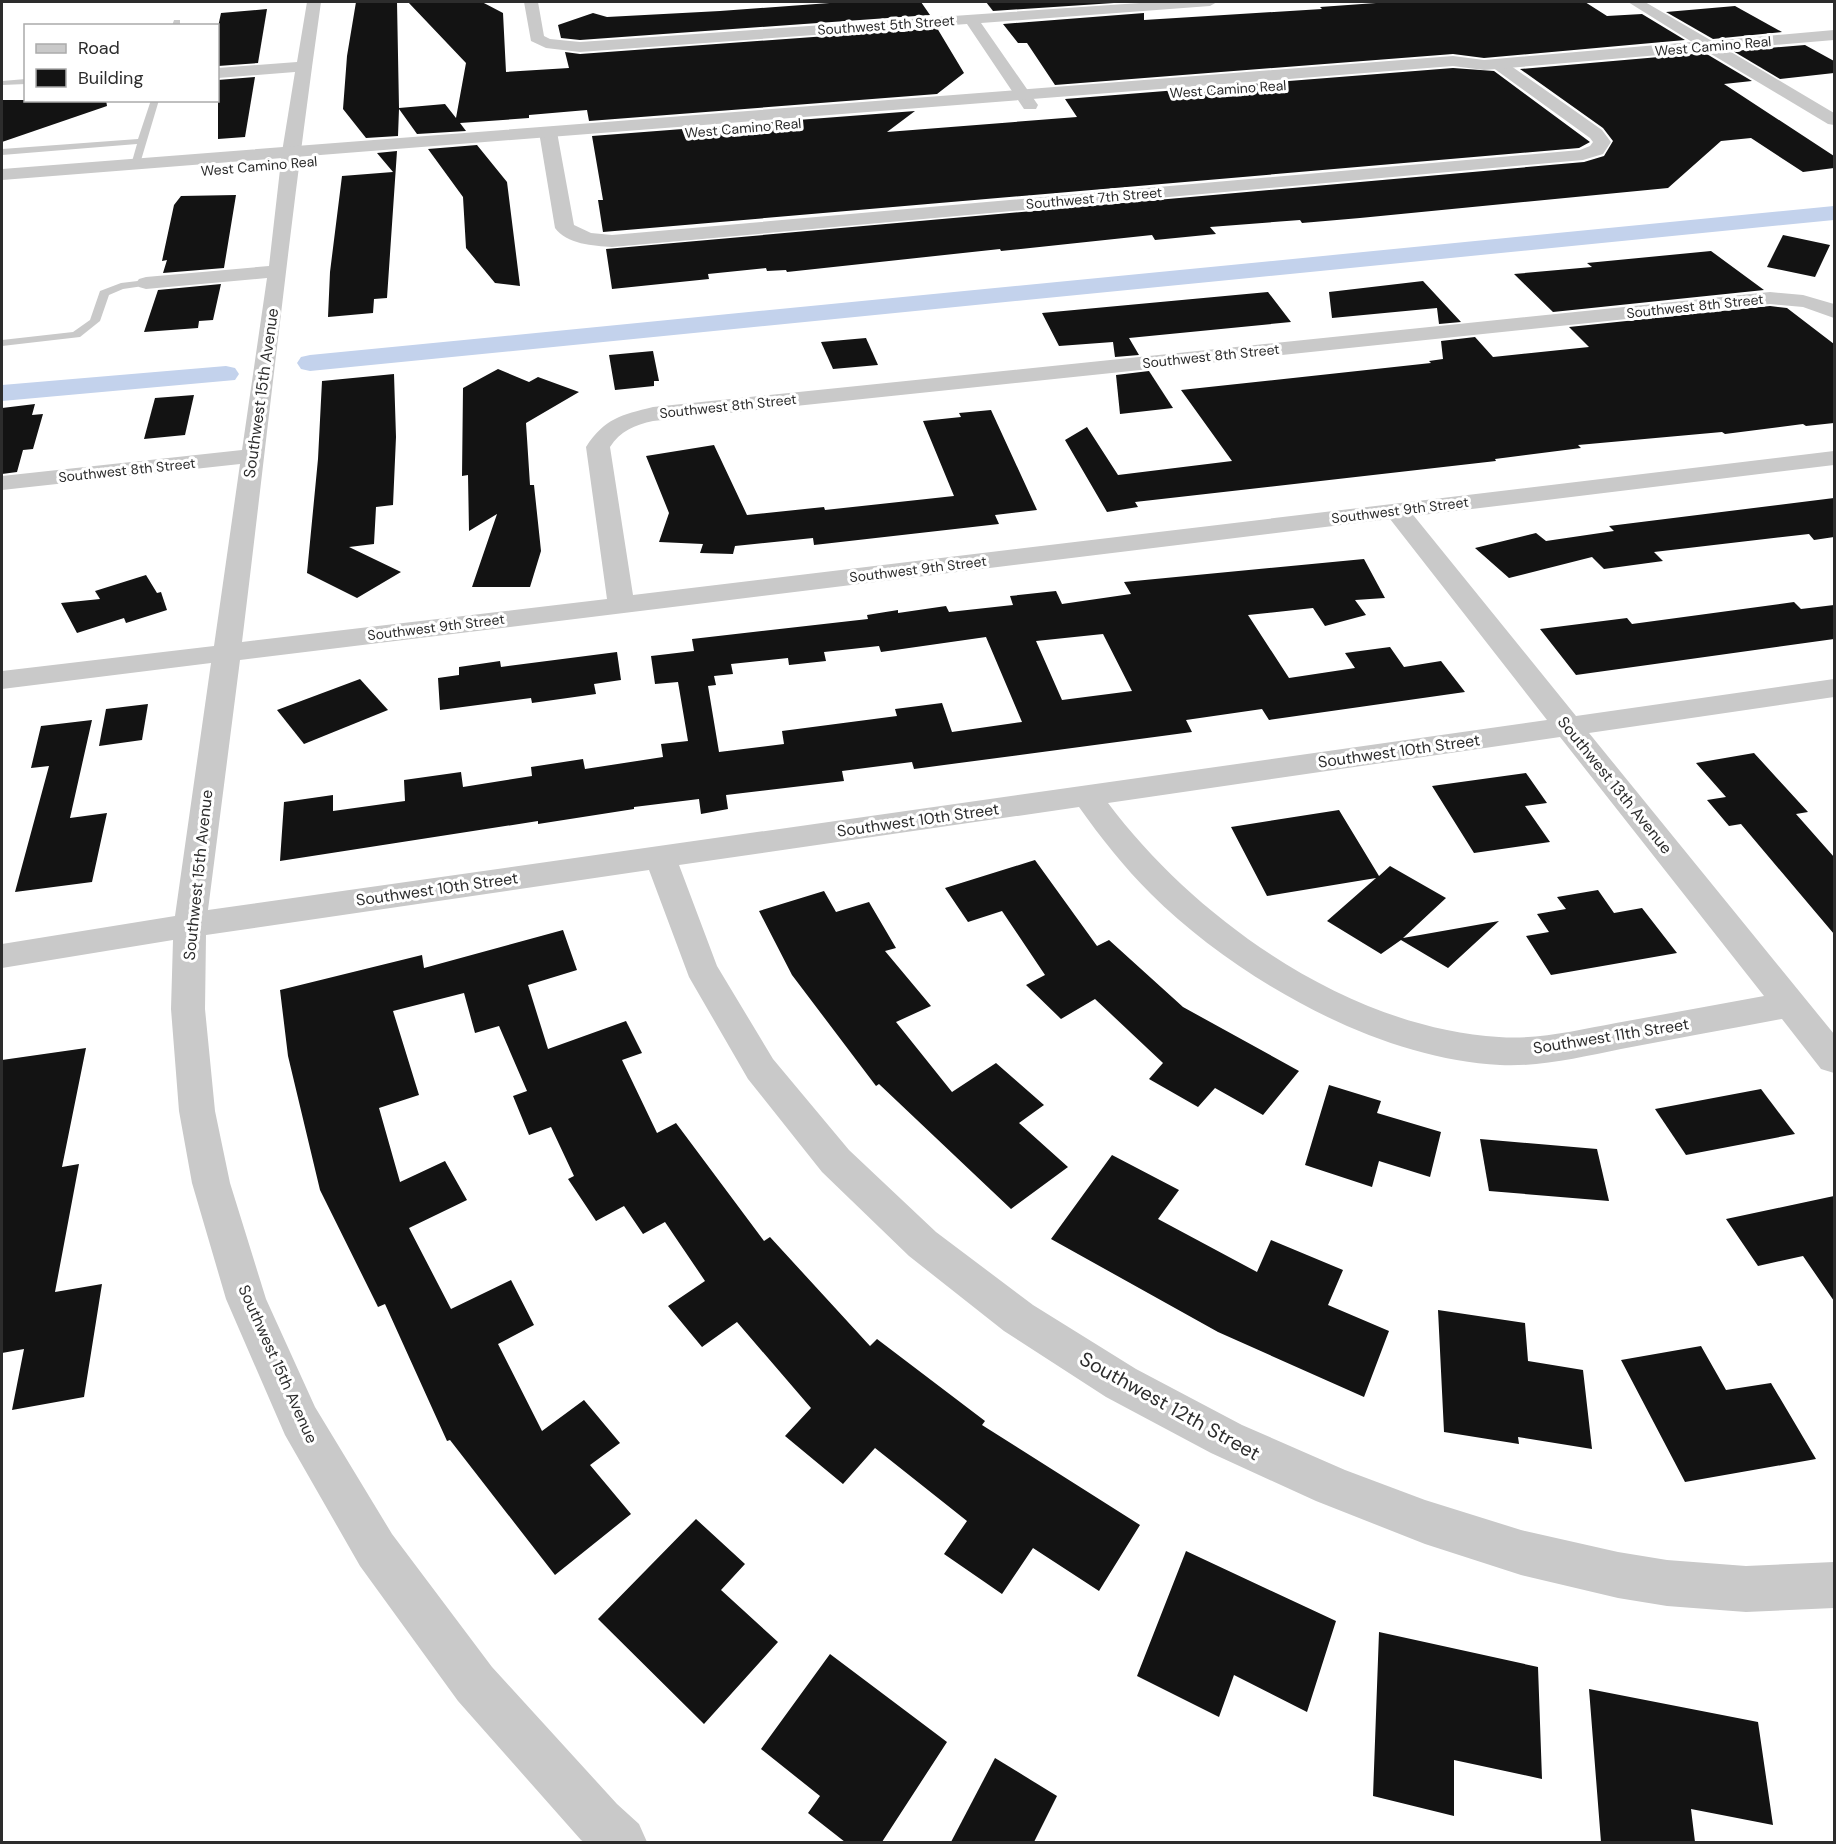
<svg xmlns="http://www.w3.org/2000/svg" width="1836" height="1844" viewBox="0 0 1836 1844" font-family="'DM Sans',sans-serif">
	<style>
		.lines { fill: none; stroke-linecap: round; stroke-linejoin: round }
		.canal { fill: #c3d2ec; fill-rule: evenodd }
		.building { fill: #131313; fill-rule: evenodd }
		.service { fill: #c9c9c9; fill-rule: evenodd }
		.minor { fill: #c9c9c9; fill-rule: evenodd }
		.tertiary { fill: #c9c9c9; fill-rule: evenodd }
		.labels { text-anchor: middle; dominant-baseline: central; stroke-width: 6; stroke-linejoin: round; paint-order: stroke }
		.far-street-label { font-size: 14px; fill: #2c2c2c; stroke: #fff }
		.street-label { font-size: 16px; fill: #2c2c2c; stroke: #fff }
		.near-street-label { font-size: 20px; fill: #2c2c2c; stroke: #fff }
	</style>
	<rect width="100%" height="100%" fill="#fff"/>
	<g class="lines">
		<g class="canal">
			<polygon points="1834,206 1834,220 310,371 301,369 297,363 301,357 310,355"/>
			<polygon points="226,366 235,368 239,374 235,380 2,401 2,385"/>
		</g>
	</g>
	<g class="building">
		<polygon points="356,2 397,2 399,108 445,104 456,118 466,63 408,2 482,2 503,13 506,72 569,68 565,52 580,54 937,28 964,73 937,94 589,121 587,110 529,115 529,118 460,123 466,131 417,134 399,109 398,136 366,138 343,109 347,56"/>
		<polygon points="843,2 921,2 930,15 580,40 561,38 558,25 593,13 607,17 720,11"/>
		<polygon points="986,2 1129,2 993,11"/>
		<polygon points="1390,2 1585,2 1607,16 1642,14 1685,40 1484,58 1453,54 1055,85 1027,43 1018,43 1003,24 1144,13 1144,20 1322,9 1320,7"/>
		<polygon points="1735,6 1782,32 1713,39 1666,12"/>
		<polygon points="267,9 258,63 218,66 218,27 221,13"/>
		<polygon points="1805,45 1834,61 1834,73 1780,79 1733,51"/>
		<polygon points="1705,53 1752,81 1724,84 1834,156 1834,168 1803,172 1751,138 1721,141 1668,188 1360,218 1302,223 1300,220 1210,227 1216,234 1155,240 1152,235 1001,251 1000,249 787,272 786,270 767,271 766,268 708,274 709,279 612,289 606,249 1584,162 1604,156 1613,141 1603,128 1520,69"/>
		<polygon points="1453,68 1494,71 1590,142 1579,148 603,232 598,200 603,200 592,136 915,111 887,132 1077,117 1065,99"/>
		<polygon points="255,77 245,137 218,139 218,80"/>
		<polygon points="2,100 106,100 107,106 2,142"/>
		<polygon points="477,145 507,182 520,286 495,283 466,248 463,197 428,149"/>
		<polygon points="397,151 387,298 374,299 373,313 328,317 330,272 342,176 393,172 377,153"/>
		<polygon points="236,195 224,268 163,273 167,260 162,261 174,205 181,196"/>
		<polygon points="1783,235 1830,245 1815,277 1767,267"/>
		<polygon points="1711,251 1764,290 1553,312 1514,274 1592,267 1587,263"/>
		<polygon points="1423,281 1461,322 1439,324 1437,308 1332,318 1329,292"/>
		<polygon points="221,284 213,320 199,321 198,328 144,332 158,290"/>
		<polygon points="1268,292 1291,322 1129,338 1139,355 1115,357 1113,342 1059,346 1042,313"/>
		<polygon points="1770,306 1787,308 1834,344 1834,423 1806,426 1803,424 1725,434 1722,432 1578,445 1581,448 1495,459 1496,461 1135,502 1138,507 1107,512 1065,440 1087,427 1118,475 1232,461 1181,390 1431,363 1429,361 1443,359 1441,341 1475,337 1493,357 1589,347 1569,327"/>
		<polygon points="866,338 878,365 833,369 821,342"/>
		<polygon points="653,351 659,381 654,381 654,386 615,390 609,355"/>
		<polygon points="498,369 529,382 538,377 579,392 526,423 530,485 534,485 541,551 530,587 472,587 497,514 469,531 468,475 462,476 463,388"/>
		<polygon points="1149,371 1173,408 1120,414 1116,375"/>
		<polygon points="394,374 396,437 393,505 376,507 374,544 349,547 401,572 357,598 307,573 318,459 322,381"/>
		<polygon points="194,395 185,435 144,439 155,398"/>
		<polygon points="35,404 32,415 43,414 33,449 23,450 17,472 2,474 2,408"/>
		<polygon points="991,410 1037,510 995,515 999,524 814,545 813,538 735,546 733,554 700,553 703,544 659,542 669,513 646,456 714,445 747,515 824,507 825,510 954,496 923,421 961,417 959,413"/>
		<polygon points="1834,498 1834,537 1814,540 1809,534 1654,552 1663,561 1604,569 1592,557 1509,578 1475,548 1536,533 1546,541 1614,531 1609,526"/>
		<path d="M 1364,559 L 1385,598 L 1355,600 L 1366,615 L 1325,626 L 1313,608 L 1248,615 L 1289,678 L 1355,668 L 1345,653 L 1390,647 L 1404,667 L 1441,661 L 1465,692 L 1269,720 L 1262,709 L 1186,720 L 1192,732 L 914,769 L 912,762 L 842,771 L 844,781 L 726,795 L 728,809 L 701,814 L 699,799 L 634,807 L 634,809 L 538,824 L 538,821 L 280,861 L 284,802 L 333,795 L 333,811 L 405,801 L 404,780 L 461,772 L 463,787 L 532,776 L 531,767 L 583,759 L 585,769 L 663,757 L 661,744 L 688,741 L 678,682 L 655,684 L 651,656 L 694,651 L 692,639 L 868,619 L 867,615 L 898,610 L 898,613 L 946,606 L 949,612 L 1013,605 L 1010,596 L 1056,591 L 1062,604 L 1131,594 L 1124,582 ZM 1103,634 L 1132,691 L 1062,700 L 1036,641 ZM 986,637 L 1022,722 L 952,732 L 942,703 L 895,709 L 897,716 L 782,731 L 784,744 L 719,752 L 708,686 L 716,685 L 714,676 L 733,674 L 731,664 L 788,658 L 789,665 L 826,661 L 824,652 L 879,646 L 881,652 Z"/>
		<polygon points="146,575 157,593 161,592 167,610 126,623 124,618 77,633 61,603 100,599 95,591"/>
		<polygon points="1794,602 1801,609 1834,605 1834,639 1576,675 1540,629 1627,618 1632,624"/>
		<polygon points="617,652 621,680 594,684 596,694 532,703 531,698 440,710 438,678 459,675 459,667 500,661 501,667"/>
		<polygon points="360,679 388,710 304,744 277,710"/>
		<polygon points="148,704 142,740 99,746 106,709"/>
		<polygon points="92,720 70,818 107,813 92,882 15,892 49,766 31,768 41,726"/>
		<polygon points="1754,753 1808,812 1796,814 1834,857 1834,934 1741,824 1729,826 1707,800 1726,797 1696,763"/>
		<polygon points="1526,773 1547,803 1525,806 1550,842 1474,853 1432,786"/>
		<polygon points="1339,810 1379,876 1390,866 1446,898 1403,938 1499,921 1448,968 1401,940 1381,954 1327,921 1376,878 1267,896 1231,827"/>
		<polygon points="1035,860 1097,946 1109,940 1183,1007 1299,1071 1263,1115 1215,1088 1198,1107 1149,1079 1163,1063 1095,999 1061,1019 1026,985 1045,975 1002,911 968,922 945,888"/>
		<polygon points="1598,890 1614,913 1642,908 1677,953 1551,975 1526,936 1549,932 1537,914 1566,909 1557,897"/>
		<polygon points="824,891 836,912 869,902 896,948 885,951 931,1006 896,1022 952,1092 996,1063 1044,1105 1019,1123 1068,1167 1011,1209 879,1084 876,1086 792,975 759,911"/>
		<polygon points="563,930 577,970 528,985 548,1049 626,1021 642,1053 622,1060 657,1133 676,1123 764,1241 770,1237 870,1346 877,1339 985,1421 982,1425 1140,1525 1099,1591 1033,1548 1002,1594 944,1554 967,1521 875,1448 843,1484 785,1436 811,1408 737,1322 702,1347 668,1306 705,1281 665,1222 643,1234 624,1206 596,1221 568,1179 574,1176 551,1127 529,1135 513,1096 527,1091 499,1026 475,1033 464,993 393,1011 419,1095 379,1108 400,1182 445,1161 467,1200 409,1228 451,1309 511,1280 534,1325 498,1344 542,1431 584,1400 620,1443 590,1465 631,1514 555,1575 450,1440 447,1441 385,1304 378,1307 320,1190 288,1056 280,990 422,955 424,968"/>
		<polygon points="86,1048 62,1167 79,1164 55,1292 102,1284 84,1397 12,1410 24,1349 2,1353 2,1060"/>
		<polygon points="1329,1085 1381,1101 1377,1113 1441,1132 1430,1177 1379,1161 1372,1187 1305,1165"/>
		<polygon points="1761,1089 1795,1134 1686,1155 1655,1109"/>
		<polygon points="1480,1139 1597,1149 1609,1201 1489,1191"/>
		<polygon points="1112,1155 1179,1190 1158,1219 1257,1272 1271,1240 1343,1270 1328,1305 1389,1331 1364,1397 1218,1332 1051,1239"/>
		<polygon points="1834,1196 1834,1301 1803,1256 1758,1266 1726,1219"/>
		<polygon points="1438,1310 1525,1323 1528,1361 1583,1370 1592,1449 1518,1437 1519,1444 1444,1432"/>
		<polygon points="1701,1346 1726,1390 1771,1383 1816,1459 1685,1482 1621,1360"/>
		<polygon points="696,1519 745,1564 721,1590 778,1642 704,1724 598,1619"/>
		<polygon points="1186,1551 1336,1621 1307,1712 1234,1675 1219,1717 1137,1676"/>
		<polygon points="1379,1632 1538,1667 1542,1779 1454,1760 1454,1816 1373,1796"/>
		<polygon points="830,1654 947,1742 882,1842 845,1842 808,1813 820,1796 761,1749"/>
		<polygon points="1589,1689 1758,1722 1773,1825 1691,1809 1695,1842 1601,1842"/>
		<polygon points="995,1758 1057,1796 1034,1842 951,1842"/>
	</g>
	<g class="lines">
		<g class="service">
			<polygon points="174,20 180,20 180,26 172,26"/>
			<polygon points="26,79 26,84 2,85 2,81"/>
			<polygon points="151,100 159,100 139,167 131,165 137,144 2,155 2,149 138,139"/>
			<polygon points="146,280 150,281 150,285 123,289 109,295 100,321 80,337 2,346 2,340 73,332 90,320 100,291 121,283"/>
		</g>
		<g class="minor">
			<path d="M 307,2 L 321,2 C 291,214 268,429 242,642 L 607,599 L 586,447 C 605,418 621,415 653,407 L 1770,292 L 1803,295 L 1834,304 L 1834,318 L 1803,307 L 1770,304 L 653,421 C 635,425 620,431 610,447 L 633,595 L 1834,451 L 1834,465 L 1414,516 L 1576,716 L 1834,679 L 1834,697 L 1589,733 L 1834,1034 L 1834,1073 L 1821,1069 L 1782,1019 C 1728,1029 1675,1039 1621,1049 C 1582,1057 1540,1067 1500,1065 C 1377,1059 1237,979 1151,894 C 1124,867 1101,838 1079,807 L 679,865 L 717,966 L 773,1059 L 849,1150 L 936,1232 L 1033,1305 L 1136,1369 L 1242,1425 L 1345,1470 L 1425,1500 L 1521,1530 L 1618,1552 L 1667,1560 L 1746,1566 L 1834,1562 L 1834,1608 L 1746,1612 L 1667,1606 L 1618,1598 L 1521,1575 L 1425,1544 L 1316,1501 L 1211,1453 L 1106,1397 L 1004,1331 L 909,1256 L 822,1172 L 748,1079 L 689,977 L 649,870 L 206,935 L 205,1009 L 215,1111 L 230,1183 L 266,1299 L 315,1407 L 392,1534 L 492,1667 L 617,1804 L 639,1824 L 647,1842 L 584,1842 L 581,1840 L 458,1701 L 360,1566 L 285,1435 L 226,1299 L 192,1183 L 179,1111 L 171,1009 L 173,940 L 2,968 L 2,944 L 175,916 L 211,663 L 2,689 L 2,671 L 214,646 L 240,464 L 2,490 L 2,476 L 242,450 L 267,278 L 146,289 L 139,287 L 136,283 L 139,279 L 146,277 L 269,266 L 282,152 L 295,72 L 218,78 L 218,68 L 297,62 ZM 1390,519 L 1547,720 L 208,910 L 240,660 ZM 1560,737 L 1764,996 C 1715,1005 1666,1014 1616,1023 C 1578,1030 1538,1040 1499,1037 C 1349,1028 1196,920 1108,803 Z"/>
			<polygon points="524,2 538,2 544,36 550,39 580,42 1154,2 1217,2 1210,6 981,23 1038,105 1036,109 1024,109 967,24 580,52 546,48 531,41"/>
			<path d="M 1498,59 L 1504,61 L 1602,130 L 1611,142 L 1603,154 L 1583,160 L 612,247 C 594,246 566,244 555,228 L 539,132 L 542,128 L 554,128 L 557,132 L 574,225 L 591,233 L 612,235 L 1580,150 L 1590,146 L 1593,142 L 1590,138 L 1492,67 L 1490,64 Z"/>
		</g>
		<polygon class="tertiary" points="1628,2 1645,2 1712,41 1834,30 1834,40 1726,49 1834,113 1834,125 1828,124 1706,51 1484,70 1453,66 2,180 2,169 1453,56 1484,60 1692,42"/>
	</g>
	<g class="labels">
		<g class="far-street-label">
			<text transform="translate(886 25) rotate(-4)">Southwest 5th Street</text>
			<text transform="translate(1713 46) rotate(-5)">West Camino Real</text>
			<text transform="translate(1228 89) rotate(-4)">West Camino Real</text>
			<text transform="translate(743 128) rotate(-5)">West Camino Real</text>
			<text transform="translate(259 166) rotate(-5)">West Camino Real</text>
			<text transform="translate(1094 198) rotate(-5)">Southwest 7th Street</text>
			<text transform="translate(1695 306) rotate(-6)">Southwest 8th Street</text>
			<text transform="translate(1211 356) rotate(-6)">Southwest 8th Street</text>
			<text transform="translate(728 406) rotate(-6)">Southwest 8th Street</text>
			<text transform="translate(127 470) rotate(-6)">Southwest 8th Street</text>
			<text transform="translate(1400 510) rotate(-7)">Southwest 9th Street</text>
			<text transform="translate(918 569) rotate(-7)">Southwest 9th Street</text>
			<text transform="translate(436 627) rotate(-7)">Southwest 9th Street</text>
		</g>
		<g class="street-label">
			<text transform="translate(261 393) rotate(-82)">Southwest 15th Avenue</text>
			<text transform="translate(1399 751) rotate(-8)">Southwest 10th Street</text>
			<text transform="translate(1615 785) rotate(51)">Southwest 13th Avenue</text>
			<text transform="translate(918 820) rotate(-8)">Southwest 10th Street</text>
			<text transform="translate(198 875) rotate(-84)">Southwest 15th Avenue</text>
			<text transform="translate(437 889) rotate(-8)">Southwest 10th Street</text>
			<text transform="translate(1611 1036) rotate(-9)">Southwest 11th Street</text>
			<text transform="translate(278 1364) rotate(66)">Southwest 15th Avenue</text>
		</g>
		<g class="near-street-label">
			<text transform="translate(1170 1406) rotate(29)">Southwest 12th Street</text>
		</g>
	</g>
	<rect width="1836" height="1844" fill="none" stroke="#2c2c2c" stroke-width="6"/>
	<rect x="24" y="24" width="195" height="78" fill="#ffffff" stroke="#ababab" stroke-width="1.5"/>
	<rect x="36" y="44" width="30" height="9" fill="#c9c9c9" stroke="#ababab" stroke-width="1.5"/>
	<text x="78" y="54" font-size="18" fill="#2c2c2c">Road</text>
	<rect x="36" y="69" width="30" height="18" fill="#131313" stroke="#ababab" stroke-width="1.5"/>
	<text x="78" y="84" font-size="18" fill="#2c2c2c">Building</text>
</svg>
